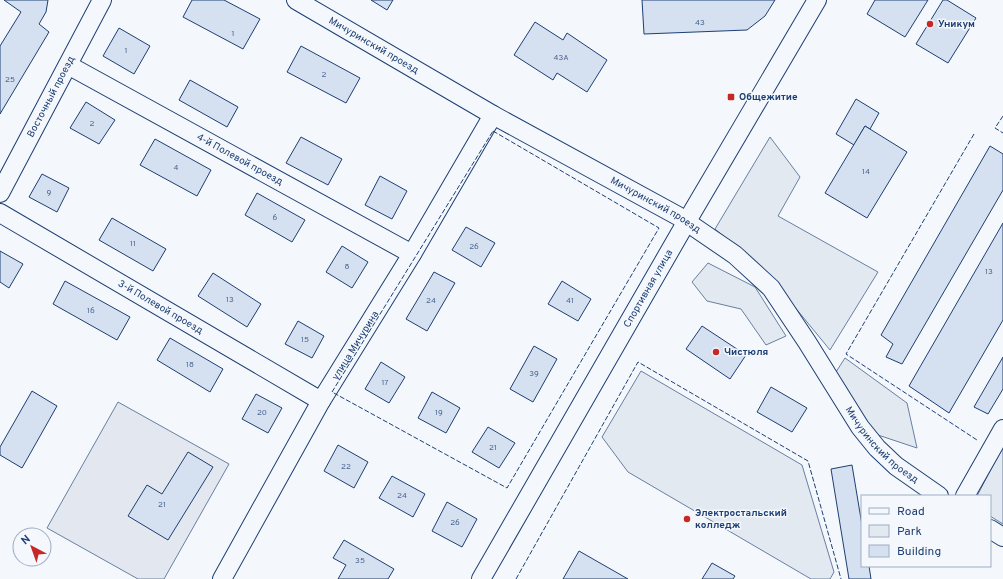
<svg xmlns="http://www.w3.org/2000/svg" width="1003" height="579" viewBox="0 0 1003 579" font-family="Overpass,sans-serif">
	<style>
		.green { fill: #e3e9f0; stroke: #687fa3 }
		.parking { fill: #e3e8f0; stroke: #687fa3 }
		.building { fill: #d5e0f0; stroke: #1d3f73 }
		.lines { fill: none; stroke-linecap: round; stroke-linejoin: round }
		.minor-casing { stroke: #1d3f73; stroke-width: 20 }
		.minor { stroke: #f4f7fb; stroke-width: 18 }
		.fence { stroke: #1d3f73; stroke-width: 1; stroke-dasharray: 5 2; stroke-linecap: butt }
		.poi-dot { fill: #c62828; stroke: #f4f7fb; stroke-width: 1.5 }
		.labels { text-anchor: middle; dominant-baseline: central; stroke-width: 3; stroke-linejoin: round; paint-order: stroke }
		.number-label { font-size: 8px; fill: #4b6792 }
		.poi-label { font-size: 10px; font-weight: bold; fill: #1d3f73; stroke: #f4f7fb; text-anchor: start }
		.street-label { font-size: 10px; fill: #1d3f73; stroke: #f4f7fb }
	</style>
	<rect width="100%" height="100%" fill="#f4f7fb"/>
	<g class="green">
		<polygon points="770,137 800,177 778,216 878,272 830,350 766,272 715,229"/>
		<polygon points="708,263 755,287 786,336 766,345 741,309 707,301 692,282"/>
		<polygon points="845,358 907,403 917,448 875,434 834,375"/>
		<polygon points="641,371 802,465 834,572 830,579 811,579 628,472 602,437"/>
		<polygon points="1003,446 1003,524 990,516 990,496 977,496"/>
	</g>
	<polygon class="parking" points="118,402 229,464 164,579 138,579 47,528"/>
	<g class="building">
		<polygon points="4,0 48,0 46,12 39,24 49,32 0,114 0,46 21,12"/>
		<polygon points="192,0 224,0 260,19 243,49 183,17"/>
		<polygon points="371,0 393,0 387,10"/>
		<polygon points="642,0 775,0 765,16 747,30 644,34"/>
		<polygon points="875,0 928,0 905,37 867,14"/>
		<polygon points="943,0 947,0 976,18 948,63 916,44"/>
		<polygon points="535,22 563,40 567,33 607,60 587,92 557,73 553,80 514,55"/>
		<polygon points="119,28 150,46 134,74 103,56"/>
		<polygon points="301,46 360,78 346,103 287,72"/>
		<polygon points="190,80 238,107 227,127 179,100"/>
		<polygon points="856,99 879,113 870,129 865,126 854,145 836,134"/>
		<polygon points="86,102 115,120 99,144 70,128"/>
		<polygon points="865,126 907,152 867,218 825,193"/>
		<polygon points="301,137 342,159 328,185 286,163"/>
		<polygon points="155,139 211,170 197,196 140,165"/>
		<polygon points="990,146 1003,154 1003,190 902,364 886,357 893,344 881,335"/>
		<polygon points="42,174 69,188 57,212 29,197"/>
		<polygon points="380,176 407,191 392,219 365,205"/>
		<polygon points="257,193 305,220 292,242 245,215"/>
		<polygon points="112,218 166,249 153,271 99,240"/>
		<polygon points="1003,223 1003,320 949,413 909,386"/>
		<polygon points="466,227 495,243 481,267 452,250"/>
		<polygon points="342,246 368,262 352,288 326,272"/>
		<polygon points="0,251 23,264 9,288 0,282"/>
		<polygon points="434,272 455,283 427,331 406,319"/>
		<polygon points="213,273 261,304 247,327 198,296"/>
		<polygon points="65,281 130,317 117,340 53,304"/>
		<polygon points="562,281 591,299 578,321 548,304"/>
		<polygon points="298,321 324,336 312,358 285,344"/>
		<polygon points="702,326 746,355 730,379 686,349"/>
		<polygon points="170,338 223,369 210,392 157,360"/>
		<polygon points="534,346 557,359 533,402 510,389"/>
		<polygon points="1003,357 1003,389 988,414 974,407"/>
		<polygon points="381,362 405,377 389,403 365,389"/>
		<polygon points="771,387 807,408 792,432 757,412"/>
		<polygon points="32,391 57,406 22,468 0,455 0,447"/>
		<polygon points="432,392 460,408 446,433 418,418"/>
		<polygon points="256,394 282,408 268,433 242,419"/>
		<polygon points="488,427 515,443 499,468 472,452"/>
		<polygon points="338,445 368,462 354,488 324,471"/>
		<polygon points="188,452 213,467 168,540 128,516 147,485 162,494"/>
		<polygon points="852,465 862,525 862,566 869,566 871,579 849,579 831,469"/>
		<polygon points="392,476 425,494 413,517 379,498"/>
		<polygon points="447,502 477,519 462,547 432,531"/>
		<polygon points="344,540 394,569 388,579 338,579 346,565 333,558"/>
		<polygon points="579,551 628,579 563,579"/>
		<polygon points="712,563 735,576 733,579 702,579"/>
	</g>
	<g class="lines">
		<g class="minor-casing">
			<g id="minor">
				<path id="s1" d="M 296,0 L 493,115 L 678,216 L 735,255 L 771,288 L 807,342 L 860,427 L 877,448 L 896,466 L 939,496"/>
				<path id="s2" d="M 68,65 L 412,254"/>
				<path id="s3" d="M 0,193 L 102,0"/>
				<path id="s4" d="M 0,213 L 321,401"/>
				<polyline points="965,496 1003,429"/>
				<polyline points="990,529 1003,537"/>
				<path id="s5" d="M 222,579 L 321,401 L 412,254 L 493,115"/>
				<path id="s6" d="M 481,579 L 687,221 L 817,0"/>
			</g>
		</g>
		<use href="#minor" class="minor"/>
		<g class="fence">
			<polyline points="1003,116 995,128 1003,133"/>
			<polygon points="493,131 659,228 507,488 332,392"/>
			<polyline points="974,134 846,354 977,440"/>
			<polyline points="516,579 638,362 808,461 841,579"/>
		</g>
	</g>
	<g class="poi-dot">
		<circle cx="930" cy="24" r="4"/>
		<rect x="727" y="93" width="8" height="8" rx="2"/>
		<circle cx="716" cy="352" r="4"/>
		<circle cx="687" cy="519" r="4"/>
	</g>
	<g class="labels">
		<g class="number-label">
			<text x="700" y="23">43</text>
			<text x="233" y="34">1</text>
			<text x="126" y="51">1</text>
			<text x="561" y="58">43А</text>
			<text x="324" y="75">2</text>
			<text x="10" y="80">25</text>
			<text x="92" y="124">2</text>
			<text x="176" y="168">4</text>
			<text x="866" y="172">14</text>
			<text x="49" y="193">9</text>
			<text x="275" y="218">6</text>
			<text x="133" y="244">11</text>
			<text x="474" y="247">26</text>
			<text x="347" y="267">8</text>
			<text x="989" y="272">13</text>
			<text x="230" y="300">13</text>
			<text x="431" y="301">24</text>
			<text x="570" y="301">41</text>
			<text x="91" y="311">16</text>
			<text x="305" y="340">15</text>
			<text x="190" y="365">18</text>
			<text x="534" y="374">39</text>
			<text x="385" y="383">17</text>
			<text x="262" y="413">20</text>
			<text x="439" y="413">19</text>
			<text x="493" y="448">21</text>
			<text x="346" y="467">22</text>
			<text x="402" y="496">24</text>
			<text x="162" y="505">21</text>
			<text x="455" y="523">26</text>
			<text x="360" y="561">35</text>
		</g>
		<g class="poi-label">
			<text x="938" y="24">Уникум</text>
			<text x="739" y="97">Общежитие</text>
			<text x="724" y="352">Чистюля</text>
			<text x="695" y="513">Электростальский<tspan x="695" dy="12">колледж</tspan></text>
		</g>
		<g class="street-label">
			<text stroke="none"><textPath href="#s1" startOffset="90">Мичуринский проезд</textPath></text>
			<text stroke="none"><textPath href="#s3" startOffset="109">Восточный проезд</textPath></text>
			<text stroke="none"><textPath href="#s2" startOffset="196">4-й Полевой проезд</textPath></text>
			<text stroke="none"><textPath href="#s1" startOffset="414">Мичуринский проезд</textPath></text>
			<text stroke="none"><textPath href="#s6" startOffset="335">Спортивная улица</textPath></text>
			<text stroke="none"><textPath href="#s4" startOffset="186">3-й Полевой проезд</textPath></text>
			<text stroke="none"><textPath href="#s5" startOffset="269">улица Мичурина</textPath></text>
			<text stroke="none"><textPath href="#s1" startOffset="750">Мичуринский проезд</textPath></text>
		</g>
	</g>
	<rect x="861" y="495" width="130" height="72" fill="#f4f7fb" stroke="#9eadc5"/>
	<rect x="869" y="508" width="20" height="6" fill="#f4f7fb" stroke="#9eadc5"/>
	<text x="897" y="515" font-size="12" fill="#1d3f73">Road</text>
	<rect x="869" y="525" width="20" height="12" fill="#e3e9f0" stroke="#9eadc5"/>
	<text x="897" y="535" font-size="12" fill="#1d3f73">Park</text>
	<rect x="869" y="545" width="20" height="12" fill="#d5e0f0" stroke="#9eadc5"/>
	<text x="897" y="555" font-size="12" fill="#1d3f73">Building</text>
	<g transform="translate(32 547) rotate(319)"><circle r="19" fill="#f4f7fb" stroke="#9eadc5"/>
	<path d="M0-3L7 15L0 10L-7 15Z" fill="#c62828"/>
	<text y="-6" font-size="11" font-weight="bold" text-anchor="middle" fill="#1d3f73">N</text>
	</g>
</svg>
